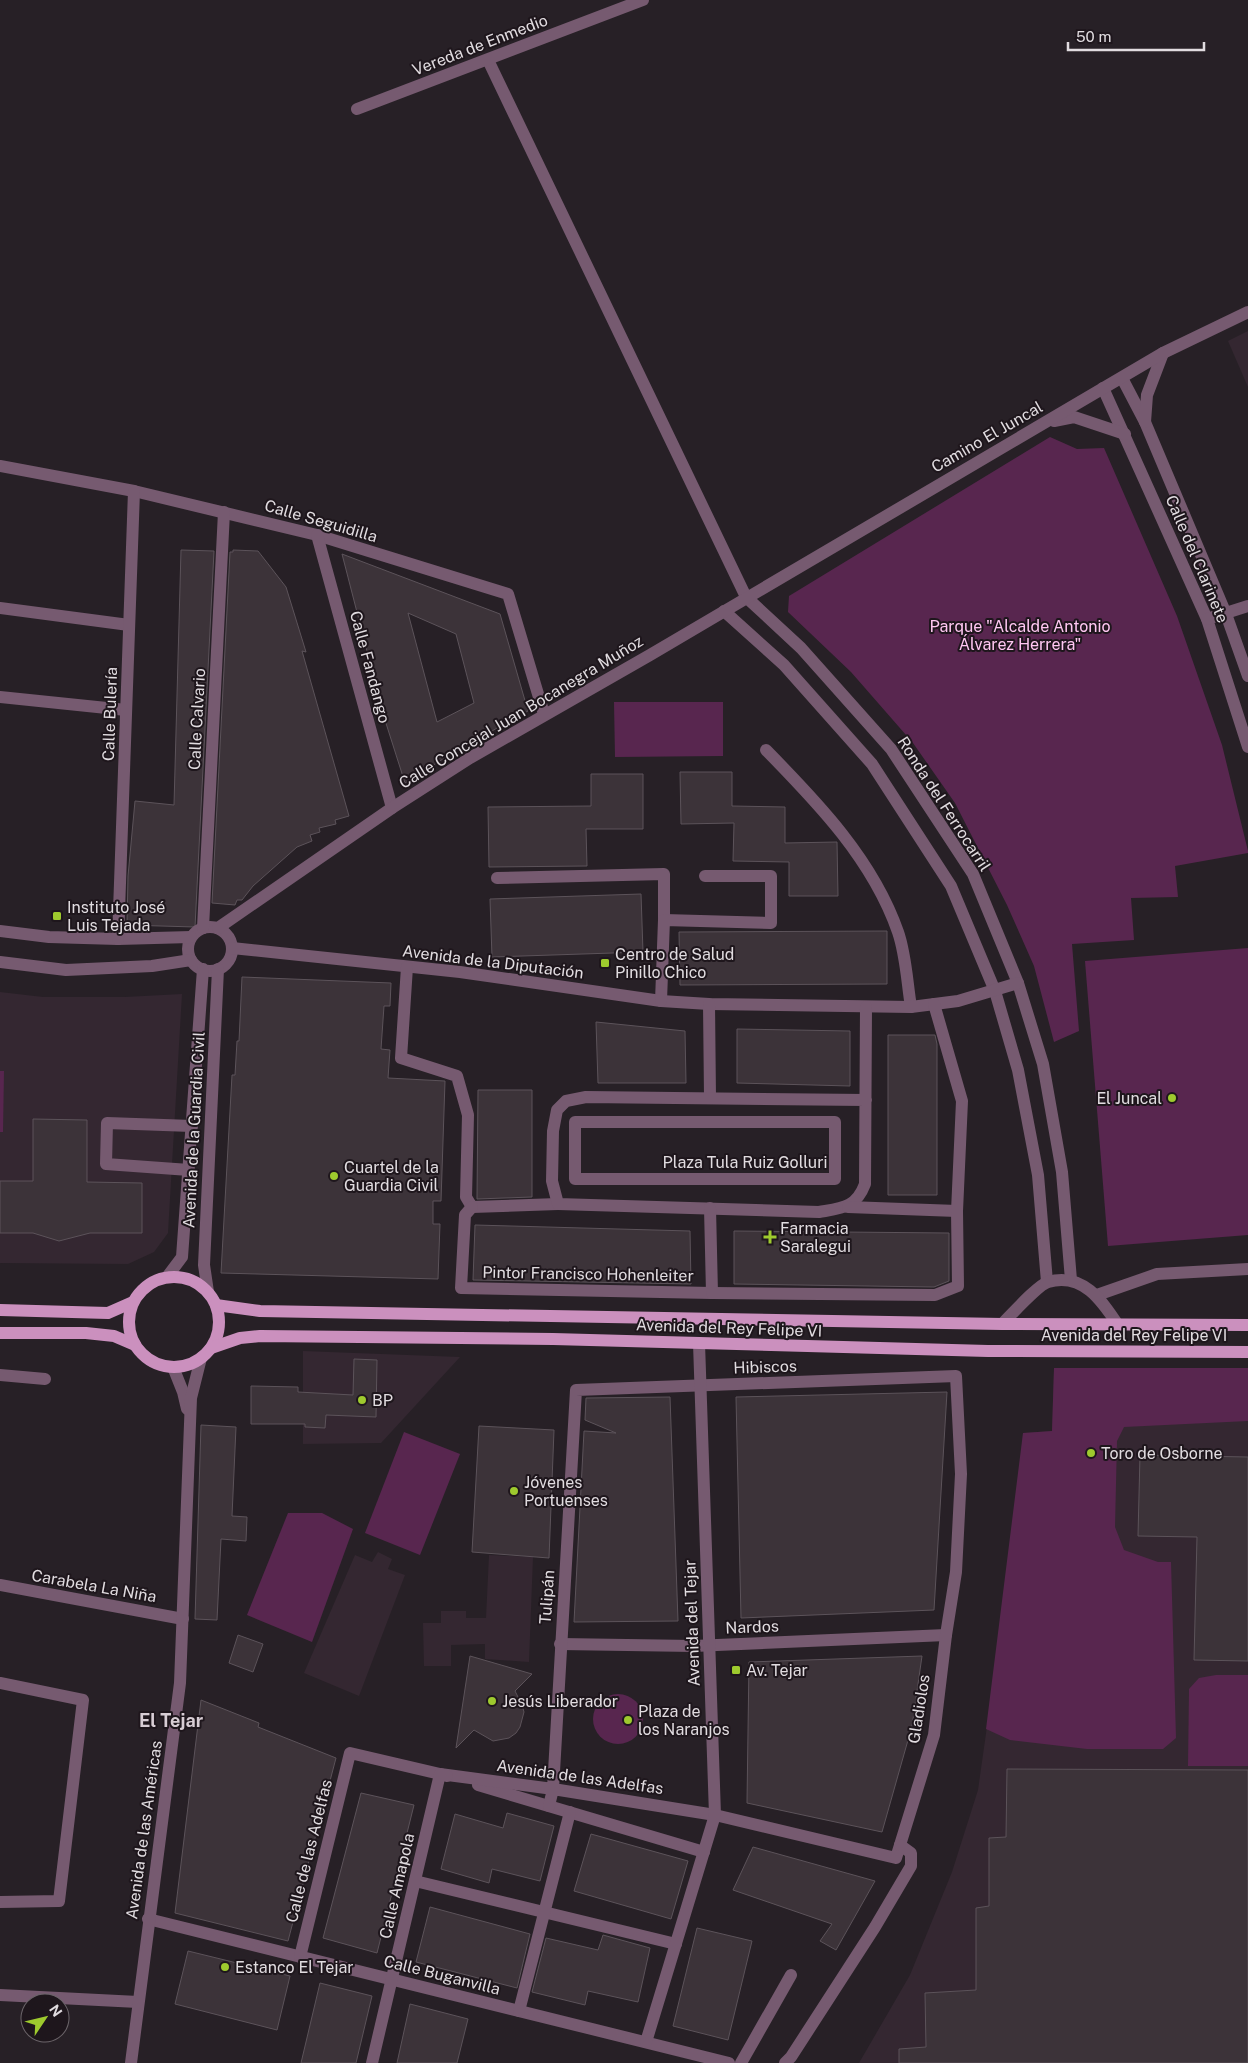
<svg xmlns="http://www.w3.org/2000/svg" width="1248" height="2063" viewBox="0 0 1248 2063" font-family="'Public Sans',sans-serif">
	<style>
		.built { fill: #342731 }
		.green { fill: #58264f }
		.building { fill: #3c3339; stroke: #5c535a; fill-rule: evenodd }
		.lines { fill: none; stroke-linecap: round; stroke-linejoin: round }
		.minor { stroke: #765a70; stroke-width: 12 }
		.major { stroke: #cb90be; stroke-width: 12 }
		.poi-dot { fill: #9eca2e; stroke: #1e161c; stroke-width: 2 }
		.labels { text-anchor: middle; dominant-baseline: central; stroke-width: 4; stroke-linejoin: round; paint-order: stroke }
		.street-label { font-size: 16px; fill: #e1dce0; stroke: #1e161c }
		.park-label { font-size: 16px; fill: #ffc7f2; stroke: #1e161c }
		.poi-label { font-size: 16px; fill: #e1dce0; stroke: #1e161c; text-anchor: start }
		.neighbourhood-label { font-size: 18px; font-weight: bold; fill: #d7cdd4; stroke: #1e161c }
	</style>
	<rect width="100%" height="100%" fill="#272026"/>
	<g class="built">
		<polygon points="1248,331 1248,387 1228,341"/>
		<polygon points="0,992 43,997 125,997 182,994 168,1233 154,1252 128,1264 0,1263"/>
		<polygon points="303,1351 460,1357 381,1443 303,1444"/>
		<polygon points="1054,1368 1248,1368 1248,2063 859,2063 910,1975 952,1872 978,1790 1012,1550 1023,1433 1052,1431"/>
		<polygon points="378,1552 392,1559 388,1569 405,1575 359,1696 304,1673 355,1555 372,1562"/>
		<polygon points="489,1555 533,1557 529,1662 485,1659 485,1644 451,1645 451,1666 424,1666 423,1623 441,1623 441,1611 466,1611 466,1618 486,1618"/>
	</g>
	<g class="green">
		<polygon points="1050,437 1077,449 1104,448 1177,616 1222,745 1248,851 1248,853 1175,866 1178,897 1131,898 1134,940 1072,944 1079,1031 1054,1042 1034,966 1007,905 955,803 913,743 851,672 788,612 789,596"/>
		<polygon points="614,702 723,702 723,756 615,757"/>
		<polygon points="1248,948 1248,1235 1108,1246 1085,961"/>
		<polygon points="0,1071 4,1071 3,1132 0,1132"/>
		<polygon points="1054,1368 1248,1368 1248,1421 1124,1427 1117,1441 1115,1527 1124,1550 1158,1562 1171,1562 1176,1738 1163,1749 1087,1749 1010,1740 986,1729 1023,1433 1052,1431"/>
		<polygon points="404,1432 460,1454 420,1555 365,1533"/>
		<polygon points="288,1513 322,1513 353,1529 312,1642 247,1615"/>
		<polygon points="1216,1675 1248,1675 1248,1766 1188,1766 1189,1689 1199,1678"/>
		<circle cx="618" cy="1719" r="25"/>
	</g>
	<g class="building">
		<polygon points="181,550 214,551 195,927 127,925 128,876 135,801 174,805"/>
		<polygon points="233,550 258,551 286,587 306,652 302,651 349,816 335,820 336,824 319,828 320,832 310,835 312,841 297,847 253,886 242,900 237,900 235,905 212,903 230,552 233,552"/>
		<path d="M 342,554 L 500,614 L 528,711 L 454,752 L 405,783 L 384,717 ZM 408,613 L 456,634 L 474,703 L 437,722 Z"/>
		<polygon points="680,772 732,772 732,806 785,807 785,843 837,842 838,896 789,896 789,862 733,861 734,823 681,824"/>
		<polygon points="591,774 643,774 643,829 586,829 587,866 489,867 488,807 591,806"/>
		<polygon points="641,894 643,952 492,957 490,899"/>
		<polygon points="887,931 887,984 680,985 679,932"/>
		<polygon points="242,977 391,983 390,1006 384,1006 381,1049 390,1050 388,1078 445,1081 441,1201 433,1201 433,1224 440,1224 438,1279 221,1273 232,1075 235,1075 237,1041 239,1041"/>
		<polygon points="596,1022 685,1031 686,1083 598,1083"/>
		<polygon points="737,1029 850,1031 850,1086 737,1083"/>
		<polygon points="888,1035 935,1035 937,1044 937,1195 888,1195"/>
		<polygon points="478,1090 532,1090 532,1197 477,1199"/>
		<polygon points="33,1119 87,1120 87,1182 142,1183 142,1233 90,1233 59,1241 33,1233 0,1233 0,1181 33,1181"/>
		<polygon points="475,1225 690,1231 691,1284 473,1280"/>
		<polygon points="734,1231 949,1233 949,1281 934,1287 734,1284"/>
		<polygon points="354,1359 377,1360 376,1417 326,1415 325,1428 305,1427 305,1424 251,1424 251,1386 298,1387 298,1392 353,1395"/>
		<polygon points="947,1392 934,1610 741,1618 736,1397"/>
		<polygon points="670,1397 678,1621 574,1622 584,1431 616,1433 585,1420 586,1398"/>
		<polygon points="201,1425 236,1427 232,1516 247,1517 246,1541 221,1539 217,1620 195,1619"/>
		<polygon points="479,1426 554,1430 549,1558 472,1552"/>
		<polygon points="1140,1455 1248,1457 1248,1661 1194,1660 1197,1537 1138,1536"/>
		<polygon points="238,1635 263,1644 253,1672 229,1663"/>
		<polygon points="470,1656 532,1674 515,1691 522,1705 524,1712 520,1727 516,1733 509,1738 493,1741 474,1730 456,1748"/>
		<polygon points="922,1656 912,1726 882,1832 747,1803 749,1662"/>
		<polygon points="201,1700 259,1723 258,1727 336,1758 288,1941 175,1913"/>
		<polygon points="1007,1769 1248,1770 1248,2063 899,2063 899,2049 926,2047 925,1993 976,1990 976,1908 989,1906 989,1838 1006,1837"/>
		<polygon points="361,1793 414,1805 377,1953 323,1938"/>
		<polygon points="507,1813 554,1826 540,1881 492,1869 489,1883 441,1869 455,1814 503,1828"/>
		<polygon points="591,1834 688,1861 671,1919 574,1891"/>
		<polygon points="753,1847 875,1881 836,1950 820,1941 832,1924 733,1890"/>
		<polygon points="430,1907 530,1934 517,1988 416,1962"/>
		<polygon points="697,1928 752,1941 728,2040 673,2026"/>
		<polygon points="603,1935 650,1948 638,2002 588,1991 585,2005 532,1992 546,1938 598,1950"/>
		<polygon points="188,1951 290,1976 277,2030 175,2004"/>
		<polygon points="320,1983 372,1996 356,2063 301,2063"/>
		<polygon points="410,2004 468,2019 457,2063 397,2063"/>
	</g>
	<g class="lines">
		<g class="minor">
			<polyline points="488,60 746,597 801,648 891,749 973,874 1018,983 1043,1064 1062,1172 1071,1280"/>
			<polyline points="357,109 643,0"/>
			<polyline points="1122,378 1145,422 1226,614 1248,676"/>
			<polyline points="1103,388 1207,619 1248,747"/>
			<polyline points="1054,421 1074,417 1125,434"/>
			<polyline points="1145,422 1147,395 1163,353"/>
			<polyline points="0,466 134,491 317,535 508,594 544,714"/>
			<polyline points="317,535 392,808"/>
			<polyline points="0,608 129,625"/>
			<polyline points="724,611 784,665 872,764 951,886 995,991 1018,1070 1038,1175 1047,1282"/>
			<polyline points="1207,619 1248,606"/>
			<polyline points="0,697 126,710"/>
			<path d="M 766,750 C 818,803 873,860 898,932 C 906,955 907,982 911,1007"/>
			<polyline points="497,878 664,874 664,920"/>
			<circle cx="210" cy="949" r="22"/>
			<polyline points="203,928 224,512"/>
			<polyline points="218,928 392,808 470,758 650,655 1163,353 1248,312"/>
			<polyline points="0,931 49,937 118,939 191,937"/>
			<polyline points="118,939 134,491"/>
			<polyline points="232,948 460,972 661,1001 709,1004 911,1007 958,1001 1018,983"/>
			<polyline points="0,962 66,970 152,966 191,960"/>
			<polyline points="407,967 401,1058 457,1076 468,1115 466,1197 472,1207 558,1204"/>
			<polyline points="661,1001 664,920 771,923 771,876 705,876"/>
			<polyline points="709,1004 710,1097"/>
			<path d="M 866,1100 L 586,1097 L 566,1101 L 557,1110 L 553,1131 L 552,1181 L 558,1204 L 819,1212 C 842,1208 856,1208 865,1184 L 866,1007"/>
			<rect x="575" y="1122" width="260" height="57"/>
			<polyline points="189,1170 106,1164 107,1123 192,1126"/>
			<polyline points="472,1207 465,1215 461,1288 712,1293 710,1208"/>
			<polyline points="848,1207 957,1211"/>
			<polyline points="167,1277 182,1257 203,969"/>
			<polyline points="208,1292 204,1265 218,969"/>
			<polyline points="712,1293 935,1295 958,1286 957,1211 962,1101 934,1004"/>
			<polyline points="1097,1295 1157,1274 1248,1269"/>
			<path d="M 1002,1324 C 1011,1315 1038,1285 1048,1282 C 1083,1272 1102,1301 1118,1325"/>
			<polyline points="173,1367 183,1392 187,1409"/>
			<polyline points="0,1375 45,1379"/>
			<polyline points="0,1585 183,1619"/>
			<polyline points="560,1644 694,1646 946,1635"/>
			<polyline points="0,1683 83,1700 59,1901 0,1902"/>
			<polyline points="478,1785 704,1852"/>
			<polyline points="415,1881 676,1944"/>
			<polyline points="148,1919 729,2063"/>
			<polyline points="300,1957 350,1753 440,1774 553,1789 715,1815 896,1858 934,1735 946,1635 956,1572 961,1474 956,1376 576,1390 553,1789 549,1806"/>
			<polyline points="0,1995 138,2002"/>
			<polyline points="519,2011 570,1812"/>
			<polyline points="646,2042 715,1815 699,1343"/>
			<polyline points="131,2063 180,1683 191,1398 201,1358"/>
			<polyline points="372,2063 440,1774 447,1776"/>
			<polyline points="741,2063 791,1975"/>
			<polyline points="785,2063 791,2057 875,1927 911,1866 911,1853 900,1845"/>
		</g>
		<g class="major">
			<circle cx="174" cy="1322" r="45"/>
			<polyline points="216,1305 260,1311 1002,1324 1248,1325"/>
			<polyline points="0,1310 108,1313 133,1302"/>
			<polyline points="0,1333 86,1333 114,1336 135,1345"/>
			<polyline points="211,1348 240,1338 260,1336 553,1339 988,1351 1248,1352"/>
		</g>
	</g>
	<g class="poi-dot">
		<rect x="52" y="911" width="10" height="10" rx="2.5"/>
		<rect x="600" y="958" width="10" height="10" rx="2.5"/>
		<circle cx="1172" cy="1098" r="5"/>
		<circle cx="334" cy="1176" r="5"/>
		<path d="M767.5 1229.5h5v5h5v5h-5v5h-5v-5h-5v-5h5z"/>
		<circle cx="362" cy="1400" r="5"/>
		<circle cx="1091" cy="1453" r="5"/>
		<circle cx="514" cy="1491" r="5"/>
		<rect x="731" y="1665" width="10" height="10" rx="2.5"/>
		<circle cx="492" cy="1701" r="5"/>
		<circle cx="628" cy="1720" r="5"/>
		<circle cx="225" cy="1967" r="5"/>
	</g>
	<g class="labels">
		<g class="street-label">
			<text transform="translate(480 45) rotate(-21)">Vereda de Enmedio</text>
			<text transform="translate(987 437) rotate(-30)">Camino El Juncal</text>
			<text transform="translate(321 521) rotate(16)">Calle Seguidilla</text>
			<text transform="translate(1197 559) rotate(67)">Calle del Clarinete</text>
			<text transform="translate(370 667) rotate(75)">Calle Fandango</text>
			<text transform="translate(521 712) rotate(-31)">Calle Concejal Juan Bocanegra Muñoz</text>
			<text transform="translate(110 714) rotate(-88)">Calle Bulería</text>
			<text transform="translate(197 719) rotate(-87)">Calle Calvario</text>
			<text transform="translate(944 804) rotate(57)">Ronda del Ferrocarril</text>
			<text transform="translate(493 962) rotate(7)">Avenida de la Diputación</text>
			<text transform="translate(194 1130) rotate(-87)">Avenida de la Guardia Civil</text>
			<text x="745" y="1162">Plaza Tula Ruiz Golluri</text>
			<text transform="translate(588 1274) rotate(1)">Pintor Francisco Hohenleiter</text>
			<text transform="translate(729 1328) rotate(2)">Avenida del Rey Felipe VI</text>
			<text x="1134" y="1335">Avenida del Rey Felipe VI</text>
			<text transform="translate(765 1367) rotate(-2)">Hibiscos</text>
			<text transform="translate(94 1586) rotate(10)">Carabela La Niña</text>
			<text transform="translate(547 1597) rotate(-86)">Tulipán</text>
			<text transform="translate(692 1623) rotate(-92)">Avenida del Tejar</text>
			<text transform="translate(752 1627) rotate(-2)">Nardos</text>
			<text transform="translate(919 1709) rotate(-81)">Gladiolos</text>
			<text transform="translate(580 1777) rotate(8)">Avenida de las Adelfas</text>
			<text transform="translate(144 1830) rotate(-82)">Avenida de las Américas</text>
			<text transform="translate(309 1851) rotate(-76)">Calle de las Adelfas</text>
			<text transform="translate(397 1886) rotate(-77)">Calle Amapola</text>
			<text transform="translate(442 1975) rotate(14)">Calle Buganvilla</text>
		</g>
		<g class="park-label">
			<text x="1020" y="626">Parque "Alcalde Antonio<tspan x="1020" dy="18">Álvarez Herrera"</tspan></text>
		</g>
		<g class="poi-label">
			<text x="67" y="907">Instituto José<tspan x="67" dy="18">Luis Tejada</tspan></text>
			<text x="615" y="954">Centro de Salud<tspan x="615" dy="18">Pinillo Chico</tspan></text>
			<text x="1162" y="1098" text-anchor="end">El Juncal</text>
			<text x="344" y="1167">Cuartel de la<tspan x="344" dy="18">Guardia Civil</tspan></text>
			<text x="780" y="1228">Farmacia<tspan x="780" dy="18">Saralegui</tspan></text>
			<text x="372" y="1400">BP</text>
			<text x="1101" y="1453">Toro de Osborne</text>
			<text x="524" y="1482">Jóvenes<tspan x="524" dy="18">Portuenses</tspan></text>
			<text x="746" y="1670">Av. Tejar</text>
			<text x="502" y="1701">Jesús Liberador</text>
			<text x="638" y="1711">Plaza de<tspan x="638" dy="18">los Naranjos</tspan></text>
			<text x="235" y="1967">Estanco El Tejar</text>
		</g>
		<g class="neighbourhood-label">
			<text x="171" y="1720">El Tejar</text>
		</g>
	</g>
	<g transform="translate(45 2018) rotate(55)"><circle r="24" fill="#1e161c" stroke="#6c656a"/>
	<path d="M0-4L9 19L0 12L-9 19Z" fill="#9eca2e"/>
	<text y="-8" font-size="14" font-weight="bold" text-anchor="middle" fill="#e1dce0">N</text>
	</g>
	<path d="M1068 42v8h136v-8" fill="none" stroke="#e1dce0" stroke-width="2.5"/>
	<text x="1076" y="42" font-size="15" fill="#e1dce0" stroke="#1e161c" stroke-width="4" paint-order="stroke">50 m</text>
</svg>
